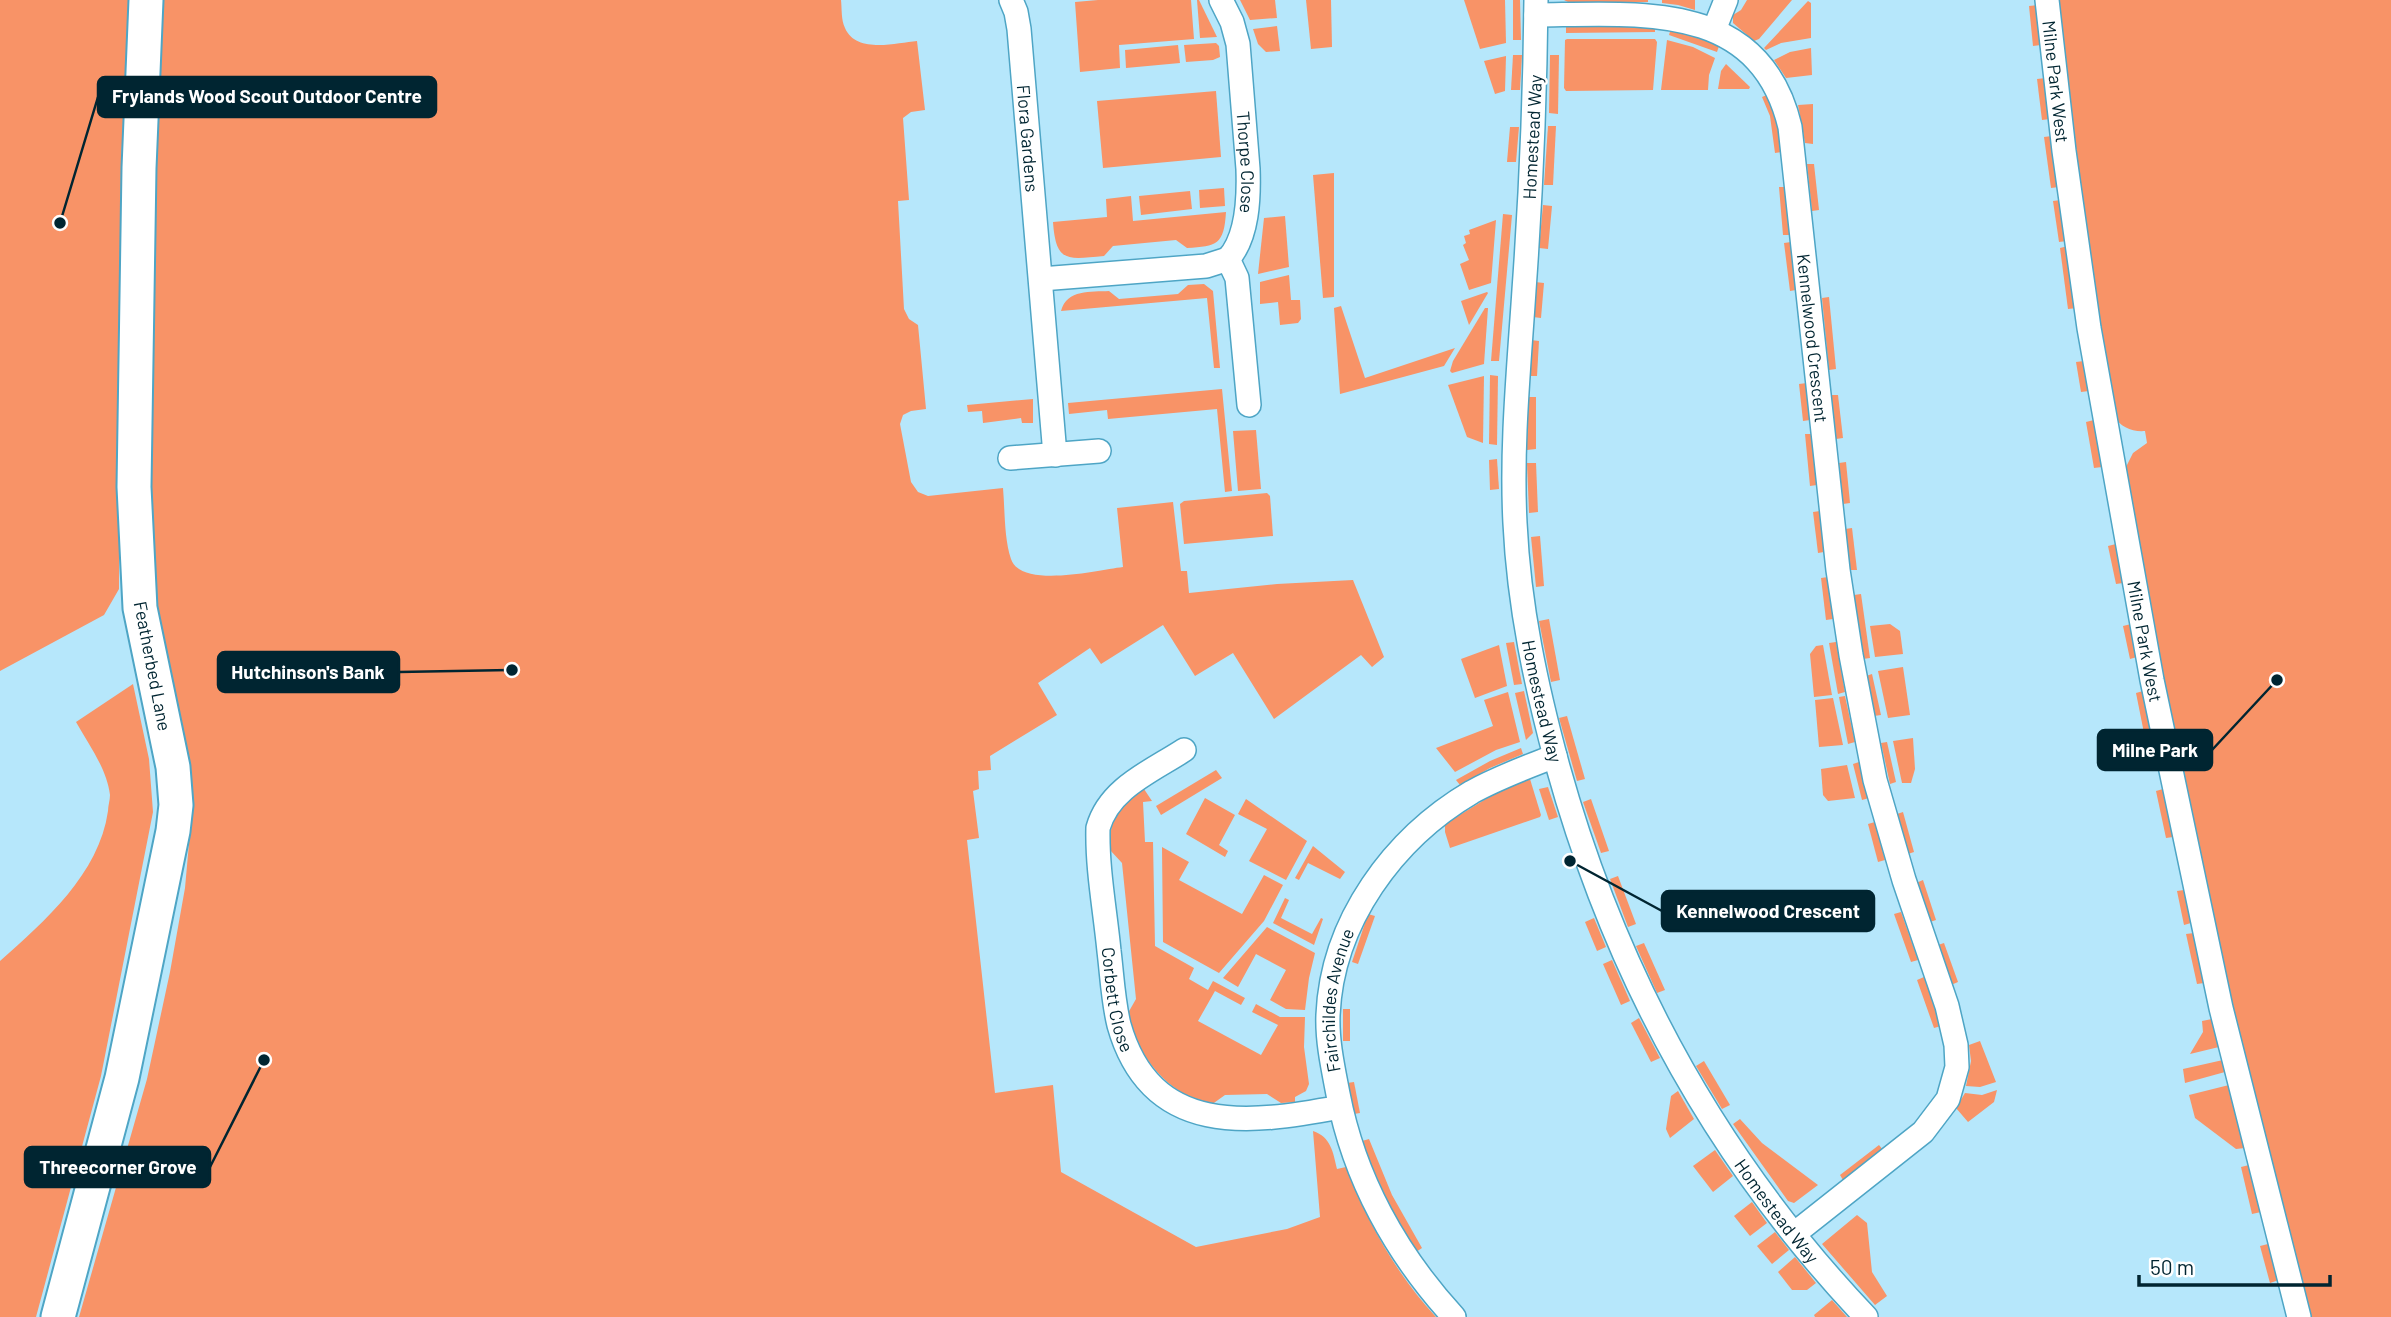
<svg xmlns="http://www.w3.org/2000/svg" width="2391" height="1317" viewBox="0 0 2391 1317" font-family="Barlow,sans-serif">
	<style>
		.green { fill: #f89367 }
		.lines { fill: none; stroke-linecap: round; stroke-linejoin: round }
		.street-casing { stroke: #4ea5c5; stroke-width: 26 }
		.secondary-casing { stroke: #4ea5c5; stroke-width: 37 }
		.street { stroke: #fff; stroke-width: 23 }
		.secondary { stroke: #fff; stroke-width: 33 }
		.labels { text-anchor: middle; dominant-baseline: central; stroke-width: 5; stroke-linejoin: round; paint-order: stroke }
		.street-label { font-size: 18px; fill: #002531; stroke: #fff }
		.leader { fill: none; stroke: #002531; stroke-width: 2.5 }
		.callout-dot { fill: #002531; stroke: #fff; stroke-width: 2.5 }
		.callout { fill: #002531; stroke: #002531; stroke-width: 2.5 }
		.callout-label { font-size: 19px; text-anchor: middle; font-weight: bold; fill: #fff }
	</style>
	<rect width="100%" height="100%" fill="#b6e7fb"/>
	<g class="green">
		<polygon points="0,0 129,0 121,163 119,589 104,615 0,671"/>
		<path d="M 155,0 L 841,0 C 842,9 841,20 845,28 C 856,54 896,43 917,41 L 925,110 L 911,112 L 903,118 L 909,200 L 898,201 L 904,309 L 909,319 L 918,325 L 926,409 L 911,411 L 903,415 L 900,424 L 911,482 L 918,492 L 928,496 L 1003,488 C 1005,511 1004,538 1011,559 C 1021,589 1098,570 1123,567 L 1117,508 L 1173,502 L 1181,571 L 1187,571 L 1189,593 L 1277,584 L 1353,580 L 1384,657 L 1372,667 L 1361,655 L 1274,719 L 1233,653 L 1195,676 L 1163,625 L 1101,664 L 1090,648 L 1038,683 L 1057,715 L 990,756 L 991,770 L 978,771 L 979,789 L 973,791 L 979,838 L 967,840 L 995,1093 L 1053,1085 L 1061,1172 L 1196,1247 L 1287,1229 L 1320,1217 L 1313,1131 C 1331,1137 1333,1152 1337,1169 L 1346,1167 C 1367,1221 1396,1274 1436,1317 L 79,1317 L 147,1079 L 170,972 L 185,888 L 191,821 L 190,795 L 157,615 L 148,520 Z"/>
		<polygon points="1098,0 1191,0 1194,39 1119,45 1120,68 1080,72 1075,2"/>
		<polygon points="1197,0 1199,0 1217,37 1200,38"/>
		<polygon points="1240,0 1275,0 1277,18 1250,20"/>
		<polygon points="1306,0 1331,0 1332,47 1311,49"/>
		<polygon points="1464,0 1505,0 1506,43 1480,49"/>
		<polygon points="1513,0 1520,0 1521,40 1513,40"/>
		<polygon points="1564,0 1648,0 1648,2 1570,3"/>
		<polygon points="1662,0 1695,0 1695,10 1678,5 1662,3"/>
		<polygon points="1747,0 1792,0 1759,39 1754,41 1733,23 1733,15 1741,10"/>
		<path d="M 2056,0 L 2391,0 L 2391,1317 L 2309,1317 L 2229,1001 L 2155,646 L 2125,469 L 2133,453 L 2147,443 L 2145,431 C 2132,432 2120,427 2114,416 L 2082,211 Z"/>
		<polygon points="1808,1 1811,3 1811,38 1781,43 1766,50 1764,48"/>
		<polygon points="2037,5 2041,45 2033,46 2029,6"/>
		<polygon points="1655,25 1655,32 1566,33 1566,26"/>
		<polygon points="1277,26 1280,51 1266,52 1258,44 1253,29"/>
		<polygon points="1671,28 1719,46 1717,52 1669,35"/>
		<polygon points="1567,39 1655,39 1657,42 1653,90 1566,91 1564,88 1565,40"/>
		<polygon points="1667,40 1693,47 1715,58 1709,75 1708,90 1661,90"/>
		<polygon points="1216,43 1219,46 1220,57 1213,60 1186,62 1184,45"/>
		<polygon points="1178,45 1180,63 1126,68 1125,50"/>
		<polygon points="1811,48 1812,75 1786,78 1774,60 1790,52"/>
		<polygon points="1513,55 1522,55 1520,90 1511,90"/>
		<polygon points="1550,55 1559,55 1558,114 1549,113"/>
		<polygon points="1506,56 1505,91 1495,94 1484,61"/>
		<polygon points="1726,64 1750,87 1749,89 1718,89 1721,71"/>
		<polygon points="2046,78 2050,119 2042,120 2037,79"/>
		<polygon points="1216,91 1221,157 1103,168 1097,101"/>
		<polygon points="1769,94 1777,123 1782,152 1775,153 1770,116 1762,97"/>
		<polygon points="1813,104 1813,144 1805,143 1798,105"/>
		<polygon points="1548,126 1556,126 1553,185 1544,185"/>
		<polygon points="1510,127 1519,127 1516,162 1507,162"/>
		<polygon points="2052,136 2059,187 2051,188 2044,137"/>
		<polygon points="1807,164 1814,164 1819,210 1812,211"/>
		<polygon points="1334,173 1334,297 1323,298 1313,175"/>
		<polygon points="1779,187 1786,187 1790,235 1783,235"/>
		<polygon points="1224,188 1225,206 1200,208 1199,190"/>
		<polygon points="1190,191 1192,209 1141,215 1139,196"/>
		<path d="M 1131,196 L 1133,221 L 1226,212 C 1224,245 1217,246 1187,248 L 1176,240 L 1113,246 L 1104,256 C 1068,259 1056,264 1053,222 L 1107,217 L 1106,199 Z"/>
		<polygon points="2061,200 2067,241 2059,242 2053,201"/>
		<polygon points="1543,205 1552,206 1548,249 1539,248"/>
		<polygon points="1503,214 1512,215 1499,361 1491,361"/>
		<polygon points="1285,216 1289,267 1258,274 1264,218"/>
		<polygon points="1496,220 1491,283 1469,290 1460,264 1469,260 1463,245 1466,243 1464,236 1470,234 1469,230"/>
		<polygon points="1791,242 1796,290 1790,291 1784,243"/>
		<polygon points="2068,246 2077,308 2068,309 2060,248"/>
		<polygon points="1289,275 1291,300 1300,300 1301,319 1298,323 1280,325 1278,302 1260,304 1260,282"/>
		<polygon points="1535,282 1544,283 1541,318 1533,317"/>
		<path d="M 1204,284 L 1213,291 L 1220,368 L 1214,368 L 1207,298 L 1061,311 C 1067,289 1091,292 1109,291 L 1119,299 L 1178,294 L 1188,285 Z"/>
		<polygon points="1487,292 1488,293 1469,325 1461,301"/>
		<polygon points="1829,297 1836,369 1829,370 1822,298"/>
		<polygon points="1341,306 1365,378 1455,348 1444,366 1340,394 1334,308"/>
		<polygon points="1485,308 1488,308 1484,364 1452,373 1450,371 1453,361"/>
		<polygon points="1531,340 1539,341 1537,376 1528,376"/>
		<polygon points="2084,361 2089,391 2081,392 2076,362"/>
		<polygon points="1490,375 1498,376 1497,445 1489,444"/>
		<polygon points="1484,376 1483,443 1467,437 1448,385"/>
		<polygon points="1807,383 1810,420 1803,421 1799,384"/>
		<polygon points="1222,389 1232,491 1225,492 1217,409 1108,419 1107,410 1069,414 1068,403"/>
		<polygon points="1831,395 1838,395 1843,438 1836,439"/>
		<polygon points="1527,397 1536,397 1536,449 1527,450"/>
		<polygon points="1033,399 1033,423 1022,423 1021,418 983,423 982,411 968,412 967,405"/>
		<polygon points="2094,420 2102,467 2094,468 2086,422"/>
		<polygon points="1256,430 1261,489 1238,491 1233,431"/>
		<polygon points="1805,434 1812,434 1817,485 1810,486"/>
		<polygon points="1497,459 1499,489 1490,490 1489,460"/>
		<polygon points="1846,462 1850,503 1843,504 1839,463"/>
		<polygon points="1527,463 1536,463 1538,512 1529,513"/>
		<polygon points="1267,493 1270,496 1273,536 1184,544 1180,504 1184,501"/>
		<polygon points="1820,511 1824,552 1818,553 1813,512"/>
		<polygon points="1852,528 1857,570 1850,570 1845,529"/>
		<polygon points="1540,536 1544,586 1536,587 1531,537"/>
		<polygon points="2116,544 2123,583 2116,584 2108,546"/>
		<polygon points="1828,577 1833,619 1826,620 1821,578"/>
		<polygon points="1861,594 1870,658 1863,659 1854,595"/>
		<polygon points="1549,619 1560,680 1551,682 1539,621"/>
		<polygon points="1890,624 1900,631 1903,654 1875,657 1870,626"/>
		<polygon points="2131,624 2137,657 2130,659 2123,626"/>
		<polygon points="1514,642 1522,684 1514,685 1506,643"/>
		<polygon points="1836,642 1845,692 1838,694 1829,643"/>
		<polygon points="1499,645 1507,686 1475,698 1461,659"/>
		<polygon points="1823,645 1832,695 1814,697 1810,654 1816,646"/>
		<polygon points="1903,667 1910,715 1888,718 1878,671"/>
		<polygon points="1872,674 1881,715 1874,716 1866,676"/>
		<path d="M 133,684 L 149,759 L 153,812 L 101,1076 L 36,1317 L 0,1317 L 0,961 C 45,921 99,874 108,811 C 108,806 110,800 110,795 C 107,769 89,745 76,722 Z"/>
		<polygon points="1524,691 1533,733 1526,740 1515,693"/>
		<polygon points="2143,691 2153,737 2145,738 2136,693"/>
		<polygon points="1508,692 1520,742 1496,750 1455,772 1436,748 1493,726 1484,700"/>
		<polygon points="1845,696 1855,742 1848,744 1839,697"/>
		<polygon points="1833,698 1843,745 1819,747 1815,700"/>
		<polygon points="1567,716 1585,779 1577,781 1559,718"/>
		<polygon points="1913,738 1915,769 1911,783 1902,783 1893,741"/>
		<polygon points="1887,742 1896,782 1890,784 1881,743"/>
		<polygon points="1521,748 1523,754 1490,768 1460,785 1456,780 1490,761"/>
		<polygon points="1859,762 1869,798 1862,800 1853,764"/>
		<polygon points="1847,765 1855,798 1828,801 1823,795 1821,769"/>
		<polygon points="1216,770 1222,778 1161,815 1156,806"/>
		<polygon points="1530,779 1541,815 1540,817 1450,848 1445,832 1445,824 1507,786"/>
		<polygon points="1548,787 1558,817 1549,820 1539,789"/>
		<path d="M 1144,789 L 1152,801 L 1143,802 L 1145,842 L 1153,842 L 1155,946 L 1194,968 L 1189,979 L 1208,990 L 1213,981 L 1245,998 L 1241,1005 L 1215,991 L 1198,1021 L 1261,1055 L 1278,1025 L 1252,1012 L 1256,1004 L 1280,1017 L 1305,1017 L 1304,1047 L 1309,1084 L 1306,1091 L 1295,1097 L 1295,1102 L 1281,1103 L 1267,1094 L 1225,1095 L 1211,1105 C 1167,1093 1137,1057 1128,1013 L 1136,999 L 1122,863 L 1110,850 C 1109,818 1118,807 1144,789 Z"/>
		<polygon points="2163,789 2173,837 2166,838 2156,791"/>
		<polygon points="1205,798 1235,815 1219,845 1228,851 1225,857 1186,834"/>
		<polygon points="1246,799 1307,841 1286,880 1249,861 1267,829 1238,814"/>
		<polygon points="1591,799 1609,851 1601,853 1583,802"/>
		<polygon points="1903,812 1914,852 1908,854 1897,814"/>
		<polygon points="1875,822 1885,860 1878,862 1868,824"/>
		<polygon points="1313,846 1345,872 1340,879 1308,863 1299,880 1295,878"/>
		<polygon points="1162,847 1189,862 1179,880 1242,914 1264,875 1283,885 1264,921 1219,973 1163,942"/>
		<polygon points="1618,876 1636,924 1628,927 1610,879"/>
		<polygon points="1923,880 1936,920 1930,922 1916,883"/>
		<polygon points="2184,890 2191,923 2184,925 2177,891"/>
		<polygon points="1285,898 1289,900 1281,918 1312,934 1321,918 1323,919 1314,945 1273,923"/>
		<polygon points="1901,912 1918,960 1911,962 1894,914"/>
		<polygon points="1368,914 1375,916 1358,964 1352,962"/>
		<polygon points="1594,918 1606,947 1597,951 1585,922"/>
		<polygon points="1267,927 1315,953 1309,978 1305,1010 1286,1009 1270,1000 1286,970 1256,954 1238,987 1223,978"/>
		<polygon points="2194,933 2204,983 2197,984 2186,934"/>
		<polygon points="1644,943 1665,990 1657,993 1636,946"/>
		<polygon points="1944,943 1958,982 1951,985 1938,945"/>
		<polygon points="1612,960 1630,1001 1621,1005 1603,964"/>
		<polygon points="1924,977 1941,1026 1934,1028 1917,980"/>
		<rect x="1343" y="1009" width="7" height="32"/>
		<polygon points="1639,1018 1660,1058 1651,1062 1631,1023"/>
		<polygon points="2212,1019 2219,1047 2190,1054 2203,1032 2202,1021"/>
		<polygon points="1980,1041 1996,1082 1980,1087 1966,1086 1971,1061 1969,1045"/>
		<polygon points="2223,1060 2225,1072 2185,1083 2183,1069"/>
		<polygon points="1704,1061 1730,1105 1722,1109 1696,1066"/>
		<polygon points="1354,1082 1360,1113 1354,1114 1347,1083"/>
		<polygon points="2229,1085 2245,1148 2236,1149 2195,1118 2189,1095"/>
		<polygon points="1997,1090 1994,1102 1968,1122 1956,1108 1965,1093 1982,1095"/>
		<polygon points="1678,1091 1694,1119 1670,1138 1666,1129 1671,1096"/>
		<polygon points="1740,1119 1762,1143 1818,1185 1794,1203 1788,1201 1733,1124"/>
		<path d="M 1369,1139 L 1392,1195 L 1422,1248 L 1416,1252 C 1394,1216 1377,1180 1362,1141 Z"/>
		<polygon points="1879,1145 1883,1150 1843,1180 1840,1175"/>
		<polygon points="1715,1150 1733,1176 1713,1192 1693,1166"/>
		<polygon points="2249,1165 2261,1212 2252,1214 2241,1167"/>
		<polygon points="1752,1202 1767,1223 1750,1236 1734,1216"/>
		<polygon points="1857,1215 1867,1223 1872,1272 1887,1296 1875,1305 1822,1244"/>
		<polygon points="1775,1232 1789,1250 1772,1264 1757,1246"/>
		<polygon points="2268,1244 2279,1280 2270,1283 2260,1246"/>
		<polygon points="1795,1257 1816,1283 1807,1290 1792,1290 1778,1272"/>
		<polygon points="1832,1300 1847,1317 1815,1317 1814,1315"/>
	</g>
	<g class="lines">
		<g class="street-casing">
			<g id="street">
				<path id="s1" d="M 1011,0 L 1016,12 L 1019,29 L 1055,455"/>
				<path id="s2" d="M 1221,0 L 1232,22 L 1238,44 L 1248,169 C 1249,197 1248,237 1228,259 L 1237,278 L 1249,405"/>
				<path id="s3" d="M 1536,0 C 1535,97 1531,193 1524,290 C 1519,367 1511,446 1515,523 C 1519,607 1536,686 1558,767 C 1616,976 1716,1159 1866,1317"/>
				<path id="s4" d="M 2047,0 L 2064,151 L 2089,328 L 2152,680 L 2221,1008 L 2299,1317"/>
				<path id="s5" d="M 1536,15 C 1640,14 1760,0 1790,127 L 1838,570 L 1851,655 L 1875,780 L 1904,880 L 1947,1006 L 1956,1045 L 1957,1067 L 1948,1099 L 1923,1132 L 1794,1234"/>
				<polyline points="1714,30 1726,0"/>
				<polyline points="1041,279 1206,266 1228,259"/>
				<polyline points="1010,458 1099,451"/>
				<path id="s6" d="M 1184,750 C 1152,771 1109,788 1098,828 C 1097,869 1105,910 1109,951 C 1112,975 1113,1001 1119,1025 C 1151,1138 1250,1124 1340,1107"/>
				<path id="s7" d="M 1454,1317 C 1396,1254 1354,1178 1338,1094 C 1333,1068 1327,1041 1328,1015 C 1332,921 1394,838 1472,792 C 1499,777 1527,767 1555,756"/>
			</g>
		</g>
		<g class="secondary-casing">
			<polyline id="secondary" points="58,1317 122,1078 173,831 176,805 173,767 140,608 134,487 139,168 146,0"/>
		</g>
		<use href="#street" class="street"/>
		<use href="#secondary" class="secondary"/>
	</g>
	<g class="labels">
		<g class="street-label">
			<text stroke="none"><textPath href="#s4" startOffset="82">Milne Park West</textPath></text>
			<text transform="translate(1532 137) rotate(-87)">Homestead Way</text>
			<text stroke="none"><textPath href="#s1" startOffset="140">Flora Gardens</textPath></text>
			<text stroke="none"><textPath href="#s2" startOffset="166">Thorpe Close</textPath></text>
			<text stroke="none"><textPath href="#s5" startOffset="520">Kennelwood Crescent</textPath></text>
			<text stroke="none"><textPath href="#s4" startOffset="649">Milne Park West</textPath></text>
			<text transform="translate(153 666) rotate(79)">Featherbed Lane</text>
			<text stroke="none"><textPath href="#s3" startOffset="704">Homestead Way</textPath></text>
			<text stroke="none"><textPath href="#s6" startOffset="292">Corbett Close</textPath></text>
			<text stroke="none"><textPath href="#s7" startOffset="350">Fairchildes Avenue</textPath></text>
			<text stroke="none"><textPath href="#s3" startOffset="1270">Homestead Way</textPath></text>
		</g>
	</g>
	<path class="leader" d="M60 223L98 97M512 670L399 672M2277 680L2212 750M1570 861L1662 911M264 1060L210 1167"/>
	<g class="callout-dot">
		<circle cx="60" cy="223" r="7"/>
		<circle cx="512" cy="670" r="7"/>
		<circle cx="2277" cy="680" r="7"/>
		<circle cx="1570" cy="861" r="7"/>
		<circle cx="264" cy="1060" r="7"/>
	</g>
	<g class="callout">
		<rect x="98" y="77" width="338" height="40" rx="7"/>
		<rect x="218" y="652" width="181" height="40" rx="7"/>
		<rect x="2098" y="730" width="114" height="40" rx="7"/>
		<rect x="1662" y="891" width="212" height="40" rx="7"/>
		<rect x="25" y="1147" width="185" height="40" rx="7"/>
	</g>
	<g class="callout-label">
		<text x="267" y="103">Frylands Wood Scout Outdoor Centre</text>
		<text x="308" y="679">Hutchinson's Bank</text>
		<text x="2155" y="757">Milne Park</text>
		<text x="1768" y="918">Kennelwood Crescent</text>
		<text x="118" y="1174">Threecorner Grove</text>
	</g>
	<path d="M2139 1275v10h191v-10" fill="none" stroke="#002531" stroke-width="3.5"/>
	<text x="2150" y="1275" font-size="21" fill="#002531" stroke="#ffffff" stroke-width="5" paint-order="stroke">50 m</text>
</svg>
